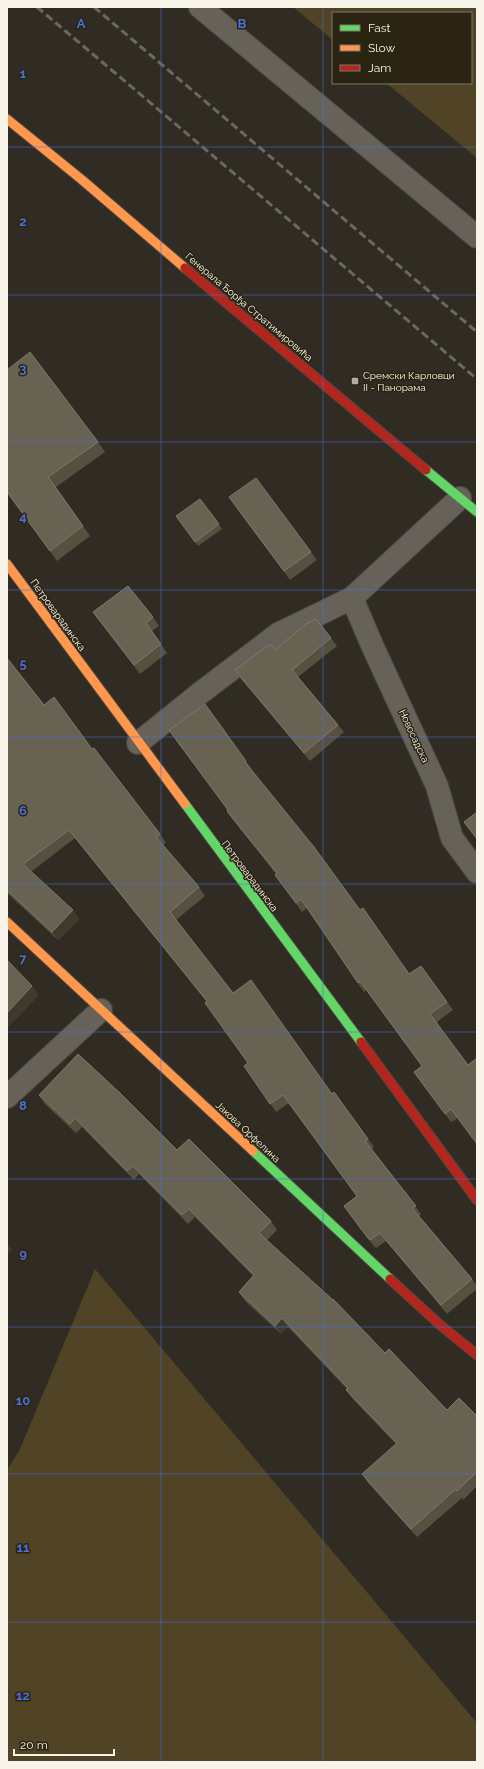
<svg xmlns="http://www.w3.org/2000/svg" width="484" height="1769" viewBox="0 0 484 1769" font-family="Raleway,sans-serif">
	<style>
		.green { fill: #504326 }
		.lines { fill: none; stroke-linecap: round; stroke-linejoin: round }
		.street-casing { stroke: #4d4941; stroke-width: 24 }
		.fast-casing { stroke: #4d4941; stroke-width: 11 }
		.slow-casing { stroke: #4d4941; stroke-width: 11 }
		.jam-casing { stroke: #4d4941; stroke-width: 11 }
		.street { stroke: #66625a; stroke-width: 22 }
		.fast { stroke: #63d668; stroke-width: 9 }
		.slow { stroke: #ff974d; stroke-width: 9 }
		.jam { stroke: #b3261e; stroke-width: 9 }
		.rail { stroke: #6c685f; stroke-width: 3; stroke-dasharray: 8 4; stroke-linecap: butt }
		.wall { fill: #565040 }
		.shaded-wall { fill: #403a2d }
		.building { fill: #686252; stroke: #7e796a }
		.grid { fill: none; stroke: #496fdb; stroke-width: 1; stroke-opacity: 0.55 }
		.poi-dot { fill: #b3aea4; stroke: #2c2413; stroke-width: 1.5 }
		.labels { text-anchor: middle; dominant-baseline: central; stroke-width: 3; stroke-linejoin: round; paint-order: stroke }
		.street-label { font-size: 10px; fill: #f9f4e9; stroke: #2c2413 }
		.poi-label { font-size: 10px; fill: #f9f4e9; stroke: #2c2413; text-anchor: start }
		.grid-label { font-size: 13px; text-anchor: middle; font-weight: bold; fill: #496fdb; stroke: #2c2413; stroke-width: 3; stroke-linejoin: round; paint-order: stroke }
	</style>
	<rect width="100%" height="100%" fill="#302c23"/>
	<g class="green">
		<polygon points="293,7 477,7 477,158 386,83 471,83 471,13 333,13 333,40"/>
		<polygon points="95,1269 477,1723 477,1762 7,1762 7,1470 20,1449"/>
	</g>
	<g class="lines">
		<g class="street-casing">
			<g id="street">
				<polyline points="200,7 477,237"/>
				<polyline points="460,498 352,598 372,645 437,786 452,838 477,872"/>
				<polyline points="138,743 199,694 278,634 352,598"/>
				<polyline points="7,1097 101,1010"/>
			</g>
		</g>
		<g class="fast-casing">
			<g id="fast">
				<polyline points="426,470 477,512"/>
				<polyline points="185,804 361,1042"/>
				<polyline points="253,1151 390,1279"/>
			</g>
		</g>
		<g class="slow-casing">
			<g id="slow">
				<polyline points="7,119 81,179 185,268"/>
				<polyline points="7,564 185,804"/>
				<polyline points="7,922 253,1151"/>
			</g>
		</g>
		<g class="jam-casing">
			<g id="jam">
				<polyline points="185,268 426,470"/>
				<polyline points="361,1042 477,1200"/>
				<polyline points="390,1279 439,1324 477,1355"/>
			</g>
		</g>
		<use href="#street" class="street"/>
		<use href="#fast" class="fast"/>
		<use href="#slow" class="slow"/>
		<use href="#jam" class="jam"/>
		<g class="rail">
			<polyline points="37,7 477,379"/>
			<polyline points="94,7 477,332"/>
		</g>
	</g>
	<g class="wall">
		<polygon points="98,442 105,452 56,487 90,536 57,561 7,492"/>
		<polygon points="200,499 222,529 198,546 176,516"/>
		<polygon points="235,506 311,552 317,560 290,580"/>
		<polygon points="93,612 153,617 159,626 152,631 167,653 140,674"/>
		<polygon points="331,638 337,646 298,677 338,725 344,732 310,761 240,678 235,670 275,650"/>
		<polygon points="7,658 44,705 92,749 160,834 166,843 163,845 199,887 205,896 176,920 233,993 332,1094 334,1092 374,1147 372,1149 421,1214 419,1216 472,1279 477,1286 477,1289 447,1314 386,1241 376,1248 373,1245 344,1206 357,1197 289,1103 276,1112 244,1066 248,1063 207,1002 75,838 31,872 73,910 79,919 58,940 7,893"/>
		<polygon points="175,739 246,761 252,770 251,770 409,974 421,966 453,1010 437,1022 458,1118 451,1122 414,1072 422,1066 366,990 364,992 307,908 302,912 275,875 276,874 233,820 227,811 228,810"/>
		<polygon points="39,1095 177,1150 271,1221 277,1230 267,1240 385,1353 447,1410 477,1416 477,1486 463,1500 462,1498 417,1537 368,1483 362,1474 396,1444 353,1399 346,1390 347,1389 288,1327 281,1334 245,1301 239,1292 253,1276 195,1217 188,1224 139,1174 134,1180 82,1127 76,1133 45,1104"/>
	</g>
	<g class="shaded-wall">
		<polygon points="73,910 79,919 58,940 52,932"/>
		<polygon points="32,986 39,995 7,1029 7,1013"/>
		<polygon points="7,1243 12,1250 7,1256"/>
		<polygon points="282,1318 288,1327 281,1334 275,1326"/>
	</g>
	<g class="building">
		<polygon points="30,352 98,442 48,477 83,526 50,551 7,492 7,370"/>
		<polygon points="256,478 311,552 284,571 229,497"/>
		<polygon points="200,499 219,524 195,542 176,516"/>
		<polygon points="128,586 153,617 146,623 161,644 134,665 93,612"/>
		<polygon points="316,619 331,638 292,670 338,725 304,753 235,670 270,644 275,650 306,624"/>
		<polygon points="7,658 44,705 54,697 92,749 94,748 160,834 156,837 199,887 170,912 233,993 251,980 332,1094 334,1092 368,1139 365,1141 416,1206 412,1208 472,1279 441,1305 380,1233 370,1240 367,1237 344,1206 357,1196 283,1095 270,1104 244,1066 248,1063 205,1003 207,1001 69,830 23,864 73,910 52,932 7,890"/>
		<polygon points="205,704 246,761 245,762 314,847 360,910 363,908 409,974 421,966 447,1002 430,1014 468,1065 477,1058 477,1144 451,1109 445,1114 414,1072 422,1066 360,981 358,983 301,899 296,903 275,875 277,873 227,811 228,810 169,730"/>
		<polygon points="477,812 477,839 464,822"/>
		<polygon points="7,960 32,986 7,1013"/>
		<polygon points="78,1054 120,1093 177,1150 189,1139 271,1221 259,1233 333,1300 333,1299 385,1353 389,1349 447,1410 459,1398 477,1416 477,1472 457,1491 456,1489 411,1529 362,1474 397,1443 346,1390 348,1388 282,1318 275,1326 239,1292 254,1275 189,1209 182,1215 133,1166 127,1171 75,1118 70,1124 39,1095"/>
	</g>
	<path class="grid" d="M 161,7 L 161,1762M 323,7 L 323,1762M 7,147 L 477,147M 7,295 L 477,295M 7,442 L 477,442M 7,590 L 477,590M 7,737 L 477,737M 7,884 L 477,884M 7,1032 L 477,1032M 7,1179 L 477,1179M 7,1327 L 477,1327M 7,1474 L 477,1474M 7,1622 L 477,1622"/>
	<rect class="poi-dot" x="351" y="377" width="8" height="8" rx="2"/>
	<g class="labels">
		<g class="street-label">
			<text transform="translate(249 307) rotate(40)">Генерала Ђорђа Стратимировића</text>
			<text transform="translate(58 615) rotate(54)">Петроварадинска</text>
			<text transform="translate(414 736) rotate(65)">Новосадска</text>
			<text transform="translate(250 876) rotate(53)">Петроварадинска</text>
			<text transform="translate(248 1132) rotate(43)">Јакова Орфелина</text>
		</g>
		<g class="poi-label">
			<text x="363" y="375">Сремски Карловци<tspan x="363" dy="12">II - Панорама</tspan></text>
		</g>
	</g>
	<g class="grid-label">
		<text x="81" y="28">A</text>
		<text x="242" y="28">B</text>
		<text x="23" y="78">1</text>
		<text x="23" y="226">2</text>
		<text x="23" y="373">3</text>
		<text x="23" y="521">4</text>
		<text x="23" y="668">5</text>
		<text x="23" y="815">6</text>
		<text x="23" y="963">7</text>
		<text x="23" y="1110">8</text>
		<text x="23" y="1258">9</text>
		<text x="23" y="1405">10</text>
		<text x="23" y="1552">11</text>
		<text x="23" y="1700">12</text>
	</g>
	<rect width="484" height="1769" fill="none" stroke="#f9f4e9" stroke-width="16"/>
	<rect x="332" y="12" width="140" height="72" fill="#2c2413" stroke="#7e7769"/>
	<rect x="340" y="25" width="20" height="6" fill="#63d668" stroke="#7e7769"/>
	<text x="368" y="32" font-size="12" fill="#f9f4e9">Fast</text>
	<rect x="340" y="45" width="20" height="6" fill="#ff974d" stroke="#7e7769"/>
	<text x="368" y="52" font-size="12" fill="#f9f4e9">Slow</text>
	<rect x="340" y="65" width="20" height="6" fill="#b3261e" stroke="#7e7769"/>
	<text x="368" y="72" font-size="12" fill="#f9f4e9">Jam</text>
	<path d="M14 1749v6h100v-6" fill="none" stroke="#f9f4e9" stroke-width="2"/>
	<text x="20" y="1749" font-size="12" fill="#f9f4e9" stroke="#2c2413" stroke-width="3" paint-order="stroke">20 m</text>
</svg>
